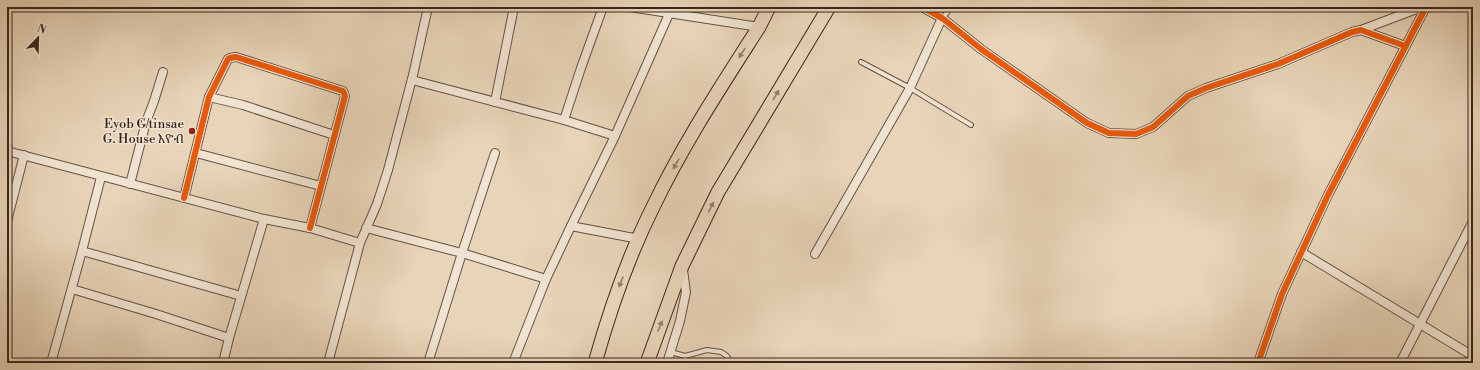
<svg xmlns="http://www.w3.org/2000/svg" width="1480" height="370" viewBox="0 0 1480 370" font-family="'Libre Bodoni','Noto Serif Ethiopic',serif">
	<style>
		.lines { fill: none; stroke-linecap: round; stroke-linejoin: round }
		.service-casing { stroke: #645243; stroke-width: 6 }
		.minor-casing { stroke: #645243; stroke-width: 10 }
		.primary-casing { stroke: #38261c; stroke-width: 15 }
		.service { stroke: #f0e3d1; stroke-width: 4 }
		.minor { stroke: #f0e3d1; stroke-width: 8 }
		.primary { stroke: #e8d4b8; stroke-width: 13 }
		.cycleway-casing { stroke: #f0e3d1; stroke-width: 8 }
		.cycleway { stroke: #e8590c; stroke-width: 6 }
		.oneway { fill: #907d6a }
		.poi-dot { fill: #8f2418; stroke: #f0e3d1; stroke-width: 1.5 }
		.labels { text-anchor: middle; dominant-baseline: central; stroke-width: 3; stroke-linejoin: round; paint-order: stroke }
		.poi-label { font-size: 13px; fill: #38261c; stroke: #f0e3d1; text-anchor: end }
	</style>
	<rect width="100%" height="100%" fill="#e8d4b8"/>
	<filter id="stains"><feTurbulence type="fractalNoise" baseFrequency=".005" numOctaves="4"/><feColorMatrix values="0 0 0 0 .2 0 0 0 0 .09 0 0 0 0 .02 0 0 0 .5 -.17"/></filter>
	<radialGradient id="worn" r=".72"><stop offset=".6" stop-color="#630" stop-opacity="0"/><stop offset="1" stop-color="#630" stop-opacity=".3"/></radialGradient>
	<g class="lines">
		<g class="service-casing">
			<g id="service">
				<polyline points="943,18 951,7"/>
				<polyline points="861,62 910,88 971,125"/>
				<polyline points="671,352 685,356 707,350 721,352 727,356 731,363"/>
			</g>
		</g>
		<g class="minor-casing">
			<g id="minor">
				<polyline points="630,7 759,27"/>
				<polyline points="922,7 942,18 981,49 1087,123 1109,133 1136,134 1153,127 1188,96 1206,88 1278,64 1352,32 1361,30 1405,46"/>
				<polyline points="1361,30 1422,7"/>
				<polyline points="412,80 564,120 615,136 571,226 639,239"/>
				<polyline points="209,97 243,105 334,135"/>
				<polyline points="495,102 514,7"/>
				<polyline points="564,120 581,68 603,7"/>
				<polyline points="615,136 669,14"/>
				<polyline points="7,151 264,219 310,228 360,243"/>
				<polyline points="196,153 321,186"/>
				<polyline points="130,184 146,122 154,101 163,72"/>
				<polyline points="184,198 209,97 228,59 230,58 236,57 343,91 345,96 310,228"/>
				<polyline points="7,221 24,155"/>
				<polyline points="366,228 462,253 546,279 571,226"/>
				<polyline points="82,251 101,177"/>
				<polyline points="1301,252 1473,356"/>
				<polyline points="815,254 910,88 942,18"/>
				<polyline points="72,289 156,314 229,338"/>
				<polyline points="51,363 82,251 241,296"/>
				<polyline points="223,363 229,338 264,219"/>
				<polyline points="328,363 360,243 377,204 388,170 413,75 428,7"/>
				<polyline points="428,363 462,253 495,153"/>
				<polyline points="513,363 546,279"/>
				<polyline points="667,363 680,321 686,292 683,270"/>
				<polyline points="1258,363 1282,294 1328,195 1426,7"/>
				<polyline points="1400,363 1473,221"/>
			</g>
		</g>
		<g class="primary-casing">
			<g id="primary">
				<path d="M 595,363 C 610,309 628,257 653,207 C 683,144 722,85 759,27 L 769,7"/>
				<polyline points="647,363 682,266 718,192 829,7"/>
			</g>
		</g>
		<use href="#service" class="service"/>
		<use href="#minor" class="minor"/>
		<use href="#primary" class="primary"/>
		<g class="cycleway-casing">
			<g id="cycleway">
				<polyline points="922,7 942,18 981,49 1087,123 1109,133 1136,134 1153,127 1188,96 1206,88 1278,64 1352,32 1361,30 1405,46"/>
				<polyline points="184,198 209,97 228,59 230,58 236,57 343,91 345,96 310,228"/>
				<polyline points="1258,363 1282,294 1328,195 1426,7"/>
			</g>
		</g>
		<use href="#cycleway" class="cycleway"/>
	</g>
	<defs><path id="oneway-solid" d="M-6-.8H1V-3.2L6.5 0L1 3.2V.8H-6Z"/></defs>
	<g class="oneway">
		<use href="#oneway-solid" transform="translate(742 53) rotate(122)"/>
		<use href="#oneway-solid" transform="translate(776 95) rotate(-59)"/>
		<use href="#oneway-solid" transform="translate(676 164) rotate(119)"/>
		<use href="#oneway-solid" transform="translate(711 207) rotate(-64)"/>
		<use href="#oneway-solid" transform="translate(621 282) rotate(111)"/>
		<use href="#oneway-solid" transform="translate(660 326) rotate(-69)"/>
	</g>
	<circle class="poi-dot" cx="192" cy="131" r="4"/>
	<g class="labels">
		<g class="poi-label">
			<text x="184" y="124">Eyob G/tinsae<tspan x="184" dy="15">G. House እዮብ</tspan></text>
		</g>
	</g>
	<rect width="1480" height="370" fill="none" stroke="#e8d4b8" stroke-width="24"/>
	<rect x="8" y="8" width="1464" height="354" fill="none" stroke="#38261c" stroke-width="2"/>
	<rect x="12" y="12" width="1456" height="346" fill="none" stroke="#38261c"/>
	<g transform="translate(38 38) rotate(23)" stroke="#f0e3d1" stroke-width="3" paint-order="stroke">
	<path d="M0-3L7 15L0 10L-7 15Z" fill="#38261c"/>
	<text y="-6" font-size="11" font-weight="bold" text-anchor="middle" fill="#38261c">N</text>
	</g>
	<rect width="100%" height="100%" filter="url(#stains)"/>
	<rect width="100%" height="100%" fill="url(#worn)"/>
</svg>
